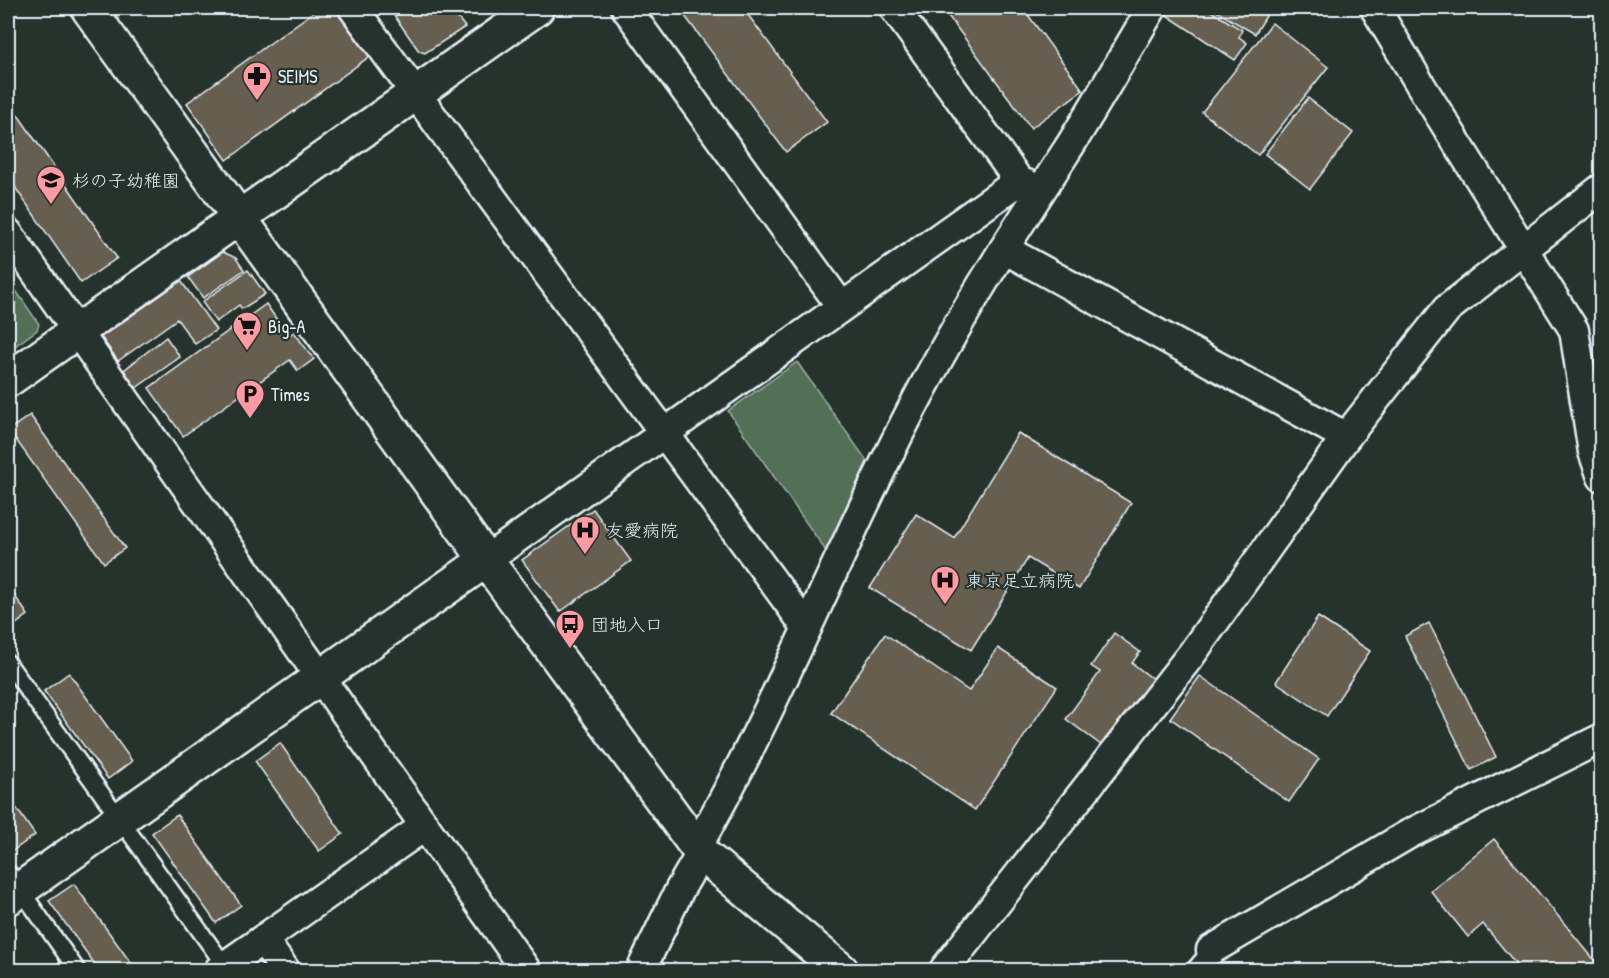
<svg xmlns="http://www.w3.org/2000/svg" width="1609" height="978" viewBox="0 0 1609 978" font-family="'Patrick Hand','Klee One',sans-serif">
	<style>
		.green { fill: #527057; stroke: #9db0a8; stroke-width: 1.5 }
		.building { fill: #665f4f; stroke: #e8f1f8; stroke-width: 1.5 }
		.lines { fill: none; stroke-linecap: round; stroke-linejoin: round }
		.service-casing { stroke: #e8f1f8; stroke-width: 20 }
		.minor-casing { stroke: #e8f1f8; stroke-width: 33 }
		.tertiary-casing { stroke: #e8f1f8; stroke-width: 38 }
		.service { stroke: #26332d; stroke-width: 15 }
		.minor { stroke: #26332d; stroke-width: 28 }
		.tertiary { stroke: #26332d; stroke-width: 33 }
		.labels { text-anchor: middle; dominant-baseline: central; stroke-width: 4.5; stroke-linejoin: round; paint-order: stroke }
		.poi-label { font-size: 18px; fill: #e8f1f8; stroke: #26332d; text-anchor: start }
	</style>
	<rect width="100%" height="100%" fill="#26332d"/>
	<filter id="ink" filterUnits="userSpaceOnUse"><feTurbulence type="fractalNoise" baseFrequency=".0167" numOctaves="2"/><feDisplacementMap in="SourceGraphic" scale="12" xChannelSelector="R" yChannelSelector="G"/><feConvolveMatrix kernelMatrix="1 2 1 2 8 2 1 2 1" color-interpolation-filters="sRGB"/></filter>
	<g filter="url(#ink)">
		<g class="green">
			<polygon points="8,279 39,324 37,330 8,351"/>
			<polygon points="797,362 867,461 826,551 728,411"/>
		</g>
		<g class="building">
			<polygon points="319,8 335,8 370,56 227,160 187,103"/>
			<polygon points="389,8 450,8 465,27 425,53 419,51"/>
			<polygon points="679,8 743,8 827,122 786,152"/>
			<polygon points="946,8 1023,8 1083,90 1031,128 943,9"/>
			<polygon points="1169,8 1206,8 1242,30 1239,37 1247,43 1235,60 1165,14"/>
			<polygon points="1211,8 1271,8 1255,34"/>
			<polygon points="1272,23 1328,67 1258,155 1202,112"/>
			<polygon points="1308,98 1353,133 1310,189 1265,154"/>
			<polygon points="8,112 13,120 18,115 117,258 81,283 8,177"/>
			<polygon points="223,252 236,258 244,270 203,298 188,277"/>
			<polygon points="248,270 265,294 242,309 239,305 216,322 202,302"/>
			<polygon points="181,281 216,330 195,344 177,319 118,361 101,337"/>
			<polygon points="266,304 288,336 294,332 314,359 298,371 290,360 183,436 149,388"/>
			<polygon points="166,337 180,357 136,388 124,370"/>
			<polygon points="30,415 125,548 104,563 9,430"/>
			<polygon points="1018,433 1131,503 1079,589 1028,558 971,650 870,588 916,514 954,538"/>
			<polygon points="593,509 631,561 560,612 522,560"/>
			<polygon points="8,586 28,615 8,630"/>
			<polygon points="1318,617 1370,651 1327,716 1276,682"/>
			<polygon points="1429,623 1496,757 1471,770 1405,636"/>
			<polygon points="1114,633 1140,652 1132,663 1154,680 1105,748 1066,719 1100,672 1091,666"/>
			<polygon points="885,634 969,691 998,648 1057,687 975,810 831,713"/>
			<polygon points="69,673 132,761 108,779 44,691"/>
			<polygon points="1200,676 1319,759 1289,802 1170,718"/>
			<polygon points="280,743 343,834 319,851 255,761"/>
			<polygon points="8,796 35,835 8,854"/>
			<polygon points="177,815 241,905 216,923 152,833"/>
			<polygon points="1494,839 1602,969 1602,970 1521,970 1483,924 1468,937 1431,891"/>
			<polygon points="74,884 136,970 99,970 49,901"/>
			<polygon points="1451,961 1458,970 1439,970"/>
		</g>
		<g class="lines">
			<g class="service-casing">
				<g id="service">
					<polyline points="8,663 225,966"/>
					<polyline points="8,872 77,970"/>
					<polyline points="1194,970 1211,950"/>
				</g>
			</g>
			<g class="minor-casing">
				<g id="minor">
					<polyline points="353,8 807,628"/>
					<polyline points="626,8 841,306"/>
					<polyline points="894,8 1019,181 1036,188"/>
					<polyline points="1375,8 1420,84 1574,330 1593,452 1602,477"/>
					<polyline points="8,233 526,970"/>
					<polyline points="1004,249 1346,437"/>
					<polyline points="486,560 1019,181"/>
					<path d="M 697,847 C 782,698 843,537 924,386 C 968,303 1020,223 1071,144 C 1099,99 1125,53 1152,8"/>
					<polyline points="263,940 285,970"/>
					<polyline points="1211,950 1409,834 1602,738"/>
					<polyline points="219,970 425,826"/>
					<polyline points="641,970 680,889 701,853"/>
					<polyline points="944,970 1191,655 1346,437 1447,309 1602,188"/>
				</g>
			</g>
			<g class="tertiary-casing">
				<g id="tertiary">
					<polyline points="88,8 486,560 701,853 841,970"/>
					<polyline points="8,380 537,8"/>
					<polyline points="8,898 486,560"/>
				</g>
			</g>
			<use href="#service" class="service"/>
			<use href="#minor" class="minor"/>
			<use href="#tertiary" class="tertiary"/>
		</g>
	</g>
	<defs>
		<g id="pharmacy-pin" transform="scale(1.5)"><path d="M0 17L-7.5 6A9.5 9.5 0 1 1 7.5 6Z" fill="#ff9aa2" stroke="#26332d"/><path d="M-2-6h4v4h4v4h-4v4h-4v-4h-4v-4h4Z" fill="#111"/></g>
		<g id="school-pin" transform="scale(1.5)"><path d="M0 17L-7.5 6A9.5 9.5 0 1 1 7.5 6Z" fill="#ff9aa2" stroke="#26332d"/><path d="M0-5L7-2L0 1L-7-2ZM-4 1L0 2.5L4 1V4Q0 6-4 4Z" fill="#111"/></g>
		<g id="supermarket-pin" transform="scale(1.5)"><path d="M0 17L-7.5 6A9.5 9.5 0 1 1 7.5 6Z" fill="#ff9aa2" stroke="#26332d"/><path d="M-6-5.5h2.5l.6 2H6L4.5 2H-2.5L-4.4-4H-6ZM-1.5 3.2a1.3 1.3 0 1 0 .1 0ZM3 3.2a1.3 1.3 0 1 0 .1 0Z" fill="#111"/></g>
		<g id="parking-pin" transform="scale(1.5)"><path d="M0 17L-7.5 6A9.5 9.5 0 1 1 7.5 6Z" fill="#ff9aa2" stroke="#26332d"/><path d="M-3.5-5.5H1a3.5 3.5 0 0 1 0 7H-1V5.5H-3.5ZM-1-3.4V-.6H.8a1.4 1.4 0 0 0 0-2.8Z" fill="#111"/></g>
		<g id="hospital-pin" transform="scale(1.5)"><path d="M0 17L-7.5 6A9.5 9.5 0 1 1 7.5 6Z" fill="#ff9aa2" stroke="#26332d"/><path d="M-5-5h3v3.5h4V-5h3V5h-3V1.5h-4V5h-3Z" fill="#111"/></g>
		<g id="bus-pin" transform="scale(1.5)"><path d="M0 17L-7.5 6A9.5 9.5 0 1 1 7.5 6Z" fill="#ff9aa2" stroke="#26332d"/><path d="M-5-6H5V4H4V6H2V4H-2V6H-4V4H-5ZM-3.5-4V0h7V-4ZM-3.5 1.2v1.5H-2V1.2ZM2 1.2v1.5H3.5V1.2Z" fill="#111"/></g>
	</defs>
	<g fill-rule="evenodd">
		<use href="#pharmacy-pin" x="257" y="76"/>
		<use href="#school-pin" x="51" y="180"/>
		<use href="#supermarket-pin" x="247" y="326"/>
		<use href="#parking-pin" x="250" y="394"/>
		<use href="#hospital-pin" x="585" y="530"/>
		<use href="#hospital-pin" x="945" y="580"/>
		<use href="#bus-pin" x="570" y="624"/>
	</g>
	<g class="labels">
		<g class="poi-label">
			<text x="278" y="76">SEIMS</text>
			<text x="72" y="180">杉の子幼稚園</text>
			<text x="268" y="326">Big-A</text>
			<text x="271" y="394">Times</text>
			<text x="606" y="530">友愛病院</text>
			<text x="966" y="580">東京足立病院</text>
			<text x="591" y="624">団地入口</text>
		</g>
	</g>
	<rect width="1609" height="978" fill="none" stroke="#26332d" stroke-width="30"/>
	<rect x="15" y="15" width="1579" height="948" fill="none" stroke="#e8f1f8" stroke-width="2" filter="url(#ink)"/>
</svg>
